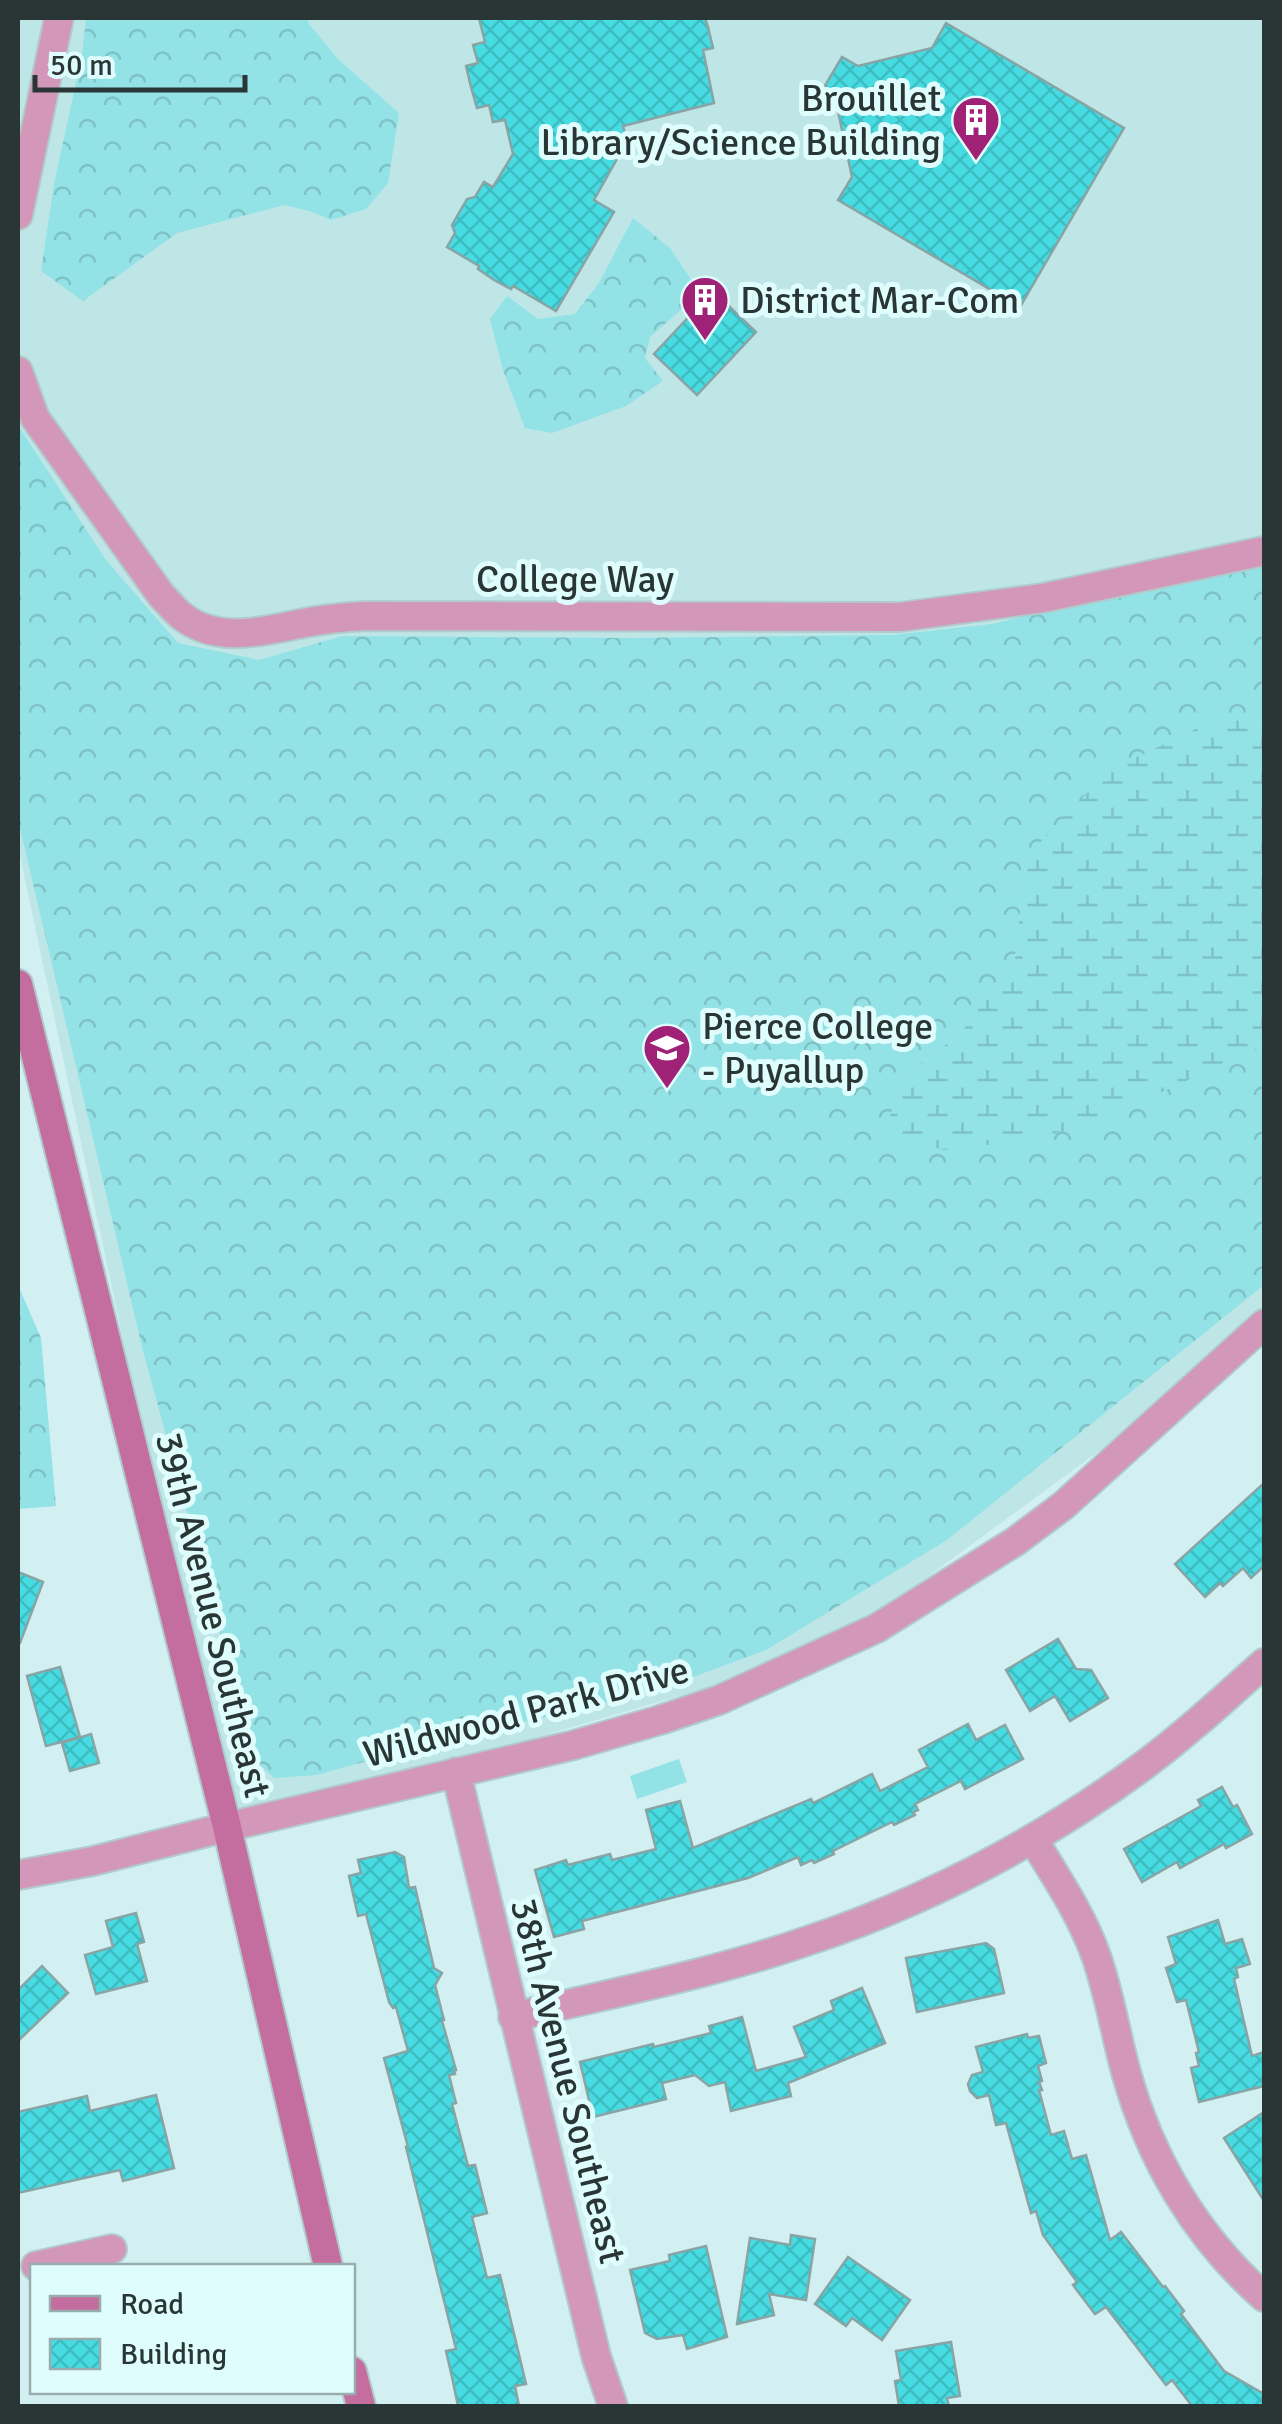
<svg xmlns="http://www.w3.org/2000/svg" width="1282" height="2424" viewBox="0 0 1282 2424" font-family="Signika,sans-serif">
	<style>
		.built { fill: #bfe6e7 }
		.grass { fill: #92e2e6 }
		.forest { fill: url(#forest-crowns) }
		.wetland { fill: url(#wetland-marsh) }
		.building { fill: url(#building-cross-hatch); stroke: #88a4a5; stroke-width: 2.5 }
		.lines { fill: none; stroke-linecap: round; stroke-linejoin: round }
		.minor-casing { stroke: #b0cbcc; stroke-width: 32 }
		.tertiary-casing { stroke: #b0cbcc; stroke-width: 32 }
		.secondary-casing { stroke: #b0cbcc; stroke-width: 32 }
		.minor { stroke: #d398b9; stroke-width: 28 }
		.tertiary { stroke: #d398b9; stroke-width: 28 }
		.secondary { stroke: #c46ea0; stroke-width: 28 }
		.labels { text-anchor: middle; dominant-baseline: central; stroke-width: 10; stroke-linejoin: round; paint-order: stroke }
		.poi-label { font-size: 38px; fill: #2a3636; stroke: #e0fdfe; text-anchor: start }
		.street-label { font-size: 38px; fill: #2a3636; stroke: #e0fdfe }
	</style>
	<defs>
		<pattern id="forest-crowns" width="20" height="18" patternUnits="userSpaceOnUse" patternTransform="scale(2.5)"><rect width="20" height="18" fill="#92e2e6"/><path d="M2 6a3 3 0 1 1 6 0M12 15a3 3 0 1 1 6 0" fill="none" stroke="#7ec2c6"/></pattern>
		<pattern id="wetland-marsh" width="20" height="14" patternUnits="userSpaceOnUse" patternTransform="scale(2.5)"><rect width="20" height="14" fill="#92e2e6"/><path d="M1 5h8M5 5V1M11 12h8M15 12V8" fill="none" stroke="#7ec2c6"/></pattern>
		<pattern id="building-cross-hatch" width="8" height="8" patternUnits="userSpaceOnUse" patternTransform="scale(2.5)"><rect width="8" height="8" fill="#46dce2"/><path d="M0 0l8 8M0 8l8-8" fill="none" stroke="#3dbdc2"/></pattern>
	</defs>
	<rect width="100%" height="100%" fill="#d2f0f1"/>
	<polygon class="built" points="18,18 1264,18 1264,1333 1234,1352 821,1655 227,1827 18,847"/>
	<polygon class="grass" points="679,1759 687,1782 637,1799 630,1776"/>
	<g class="forest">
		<polygon points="86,18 307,18 309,24 339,60 399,113 388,183 366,209 331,220 312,212 285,205 177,233 83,301 41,271 54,184 82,55"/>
		<polygon points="633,218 670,248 700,293 650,337 645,358 663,381 626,406 552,433 525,428 503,370 490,319 507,296 538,319 575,314 599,283"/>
		<polygon points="18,421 21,430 106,560 178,643 259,660 342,636 633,638 892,635 992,624 1136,589 1264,563 1264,720 1211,721 1026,857 1015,959 961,1033 902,1078 1199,1074 1264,1045 1264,1285 947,1540 766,1650 650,1693 441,1741 316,1775 274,1778 255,1760 143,1351 18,820"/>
		<polygon points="18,1285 41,1338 56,1506 18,1509"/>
	</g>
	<polygon class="wetland" points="1264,720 1264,1045 1099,1121 1031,1140 944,1150 884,1135 902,1078 961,1033 1015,959 1026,857 1108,771 1212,721"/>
	<g class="building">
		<polygon points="479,18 705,18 708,27 713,48 703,50 714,103 623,126 627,141 594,200 614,212 556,311 513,286 511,289 494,280 478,269 479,266 447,247 455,233 452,225 467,199 475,197 484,182 493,187 513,154 505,120 493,122 489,105 477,108 471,87 466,66 478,63 473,45 485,42"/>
		<polygon points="946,23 1124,128 1020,307 838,200 852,177 836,102 820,94 842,57 858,66 932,48"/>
		<polygon points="713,291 756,332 697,395 654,354"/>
		<polygon points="1264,1483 1264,1566 1251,1578 1243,1568 1223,1586 1220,1583 1205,1597 1175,1564"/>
		<polygon points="18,1572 43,1582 20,1643 18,1643"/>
		<polygon points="1058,1639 1076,1669 1091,1670 1108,1698 1070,1721 1055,1696 1030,1711 1006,1670"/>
		<polygon points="60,1667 80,1737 46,1746 27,1676"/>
		<polygon points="968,1724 976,1740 1005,1725 1023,1759 965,1789 961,1781 915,1804 918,1810 913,1812 915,1815 894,1825 892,1822 833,1851 834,1854 814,1863 812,1860 801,1865 798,1857 748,1878 582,1921 584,1929 554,1937 535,1870 566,1860 568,1865 610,1854 612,1860 656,1849 646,1810 680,1801 693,1848 811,1799 813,1803 872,1774 880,1791 928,1767 919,1750"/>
		<polygon points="91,1734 99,1763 70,1771 62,1743"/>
		<polygon points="1222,1787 1233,1807 1237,1805 1252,1834 1226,1848 1224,1844 1180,1868 1177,1862 1142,1882 1124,1849 1201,1806 1198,1800"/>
		<polygon points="395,1852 404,1857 409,1888 415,1887 434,1968 442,1973 435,1985 444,2020 442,2021 456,2070 454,2070 455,2074 449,2075 456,2103 452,2104 468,2166 475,2165 487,2213 472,2217 487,2278 500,2275 526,2384 515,2386 519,2406 458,2406 452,2377 446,2351 456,2349 406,2147 408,2147 384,2058 408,2051 396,2007 393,2008 389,2002 366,1914 358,1916 349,1876 361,1873 358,1860"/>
		<polygon points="136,1913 144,1942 137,1944 147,1981 96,1994 85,1955 113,1947 106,1921"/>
		<polygon points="1218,1920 1225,1944 1242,1939 1250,1964 1236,1968 1238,1977 1234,1979 1252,2056 1264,2052 1264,2086 1199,2102 1191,2068 1199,2066 1196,2053 1199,2052 1186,2000 1177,2002 1166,1968 1176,1964 1168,1937"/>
		<polygon points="986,1943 994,1949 1004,1993 917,2012 906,1958"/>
		<polygon points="42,1966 68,1993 18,2041 18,1990"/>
		<polygon points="862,1988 885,2043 788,2083 791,2096 731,2111 725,2082 709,2086 695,2075 662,2083 666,2099 593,2117 580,2062 653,2044 654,2047 711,2033 709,2026 742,2017 756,2071 806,2057 794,2027 834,2010 831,2001"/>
		<polygon points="1027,2034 1028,2038 1039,2036 1046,2063 1038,2066 1042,2081 1039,2082 1042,2090 1039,2090 1051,2135 1064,2131 1072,2159 1086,2155 1110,2240 1121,2232 1163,2287 1165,2286 1184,2311 1181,2314 1224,2371 1264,2394 1264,2406 1192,2406 1172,2380 1166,2385 1106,2307 1095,2314 1073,2285 1077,2282 1043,2235 1036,2211 1031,2213 1006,2123 996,2125 989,2095 977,2098 970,2091 968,2084 972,2075 983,2072 976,2047"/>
		<polygon points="156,2095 174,2168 123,2181 120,2170 18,2193 18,2112 87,2096 90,2111"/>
		<polygon points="1264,2112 1264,2201 1224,2138"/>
		<polygon points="791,2235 815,2239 806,2300 769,2294 774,2315 737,2324 750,2238 790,2245"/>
		<polygon points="706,2246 727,2337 687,2349 683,2335 657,2339 645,2333 630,2270 670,2261 669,2255"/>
		<polygon points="848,2257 910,2300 882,2340 852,2318 846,2326 815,2304"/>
		<polygon points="951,2342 960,2396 947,2398 949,2406 899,2406 895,2381 901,2380 896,2351"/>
	</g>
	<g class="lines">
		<g class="minor-casing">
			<g id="minor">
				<polyline points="18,215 59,18"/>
				<path d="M 18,371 L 35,418 L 161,595 C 168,602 175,611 183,617 C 219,644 264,631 304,623 C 324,619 345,617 366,616 L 900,617 L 1043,598 L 1264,551"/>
				<polyline points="456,1772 596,2356 613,2406"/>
				<path d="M 1033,1839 C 1055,1876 1080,1912 1095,1953 C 1109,1991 1115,2032 1126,2072 C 1150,2159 1196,2237 1264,2297"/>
				<polyline points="18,1875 93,1861 227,1827"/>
				<path d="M 513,2017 C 611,1993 712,1974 807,1941 C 927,1901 1041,1841 1143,1766 C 1186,1734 1225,1698 1264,1663"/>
				<polyline points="36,2266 112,2249"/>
			</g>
		</g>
		<g class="tertiary-casing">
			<polyline id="tertiary" points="227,1827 574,1745 660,1720 719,1700 877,1628 1016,1541 1064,1505 1264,1324"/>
		</g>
		<g class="secondary-casing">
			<g id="secondary">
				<polyline points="18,984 227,1827 328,2266"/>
				<polyline points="352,2371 361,2406"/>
			</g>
		</g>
		<use href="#minor" class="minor"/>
		<use href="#tertiary" class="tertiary"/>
		<use href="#secondary" class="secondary"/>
	</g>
	<defs>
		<g id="building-pin" transform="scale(2.5)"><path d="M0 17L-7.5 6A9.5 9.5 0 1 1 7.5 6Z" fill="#a02276" stroke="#e0fdfe"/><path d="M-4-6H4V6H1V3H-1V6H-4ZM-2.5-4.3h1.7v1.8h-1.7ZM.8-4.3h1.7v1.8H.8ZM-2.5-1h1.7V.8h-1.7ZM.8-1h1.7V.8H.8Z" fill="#fff"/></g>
		<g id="university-pin" transform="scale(2.5)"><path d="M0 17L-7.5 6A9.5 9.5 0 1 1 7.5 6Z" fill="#a02276" stroke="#e0fdfe"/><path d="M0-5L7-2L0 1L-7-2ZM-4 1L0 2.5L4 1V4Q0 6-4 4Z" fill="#fff"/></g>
	</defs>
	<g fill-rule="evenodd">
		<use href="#building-pin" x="976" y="120"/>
		<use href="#building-pin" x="705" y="300"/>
		<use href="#university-pin" x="667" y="1048"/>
	</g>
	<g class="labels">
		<g class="poi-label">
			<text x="941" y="98" text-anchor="end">Brouillet<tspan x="941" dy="44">Library/Science Building</tspan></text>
			<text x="740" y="300">District Mar-Com</text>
			<text x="702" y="1026">Pierce College<tspan x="702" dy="44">- Puyallup</tspan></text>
		</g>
		<g class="street-label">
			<text x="575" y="579">College Way</text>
			<text transform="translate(213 1615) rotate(76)">39th Avenue Southeast</text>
			<text transform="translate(526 1712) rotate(-15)">Wildwood Park Drive</text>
			<text transform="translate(568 2081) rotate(76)">38th Avenue Southeast</text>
		</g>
	</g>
	<rect width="1282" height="2424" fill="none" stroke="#2a3636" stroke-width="40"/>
	<rect x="30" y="2264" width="325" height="130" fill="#e0fdfe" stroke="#97adae" stroke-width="2.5"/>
	<rect x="50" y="2296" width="50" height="15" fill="#c46ea0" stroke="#97adae" stroke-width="2.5"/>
	<text x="120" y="2314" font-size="30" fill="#2a3636">Road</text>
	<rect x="50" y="2339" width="50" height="30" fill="url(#building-cross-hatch)" stroke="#97adae" stroke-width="2.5"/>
	<text x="120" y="2364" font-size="30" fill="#2a3636">Building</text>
	<path d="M35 75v15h210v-15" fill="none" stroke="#2a3636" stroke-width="5"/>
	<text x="50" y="75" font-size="30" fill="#2a3636" stroke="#e0fdfe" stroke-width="8" paint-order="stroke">50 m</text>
</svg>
